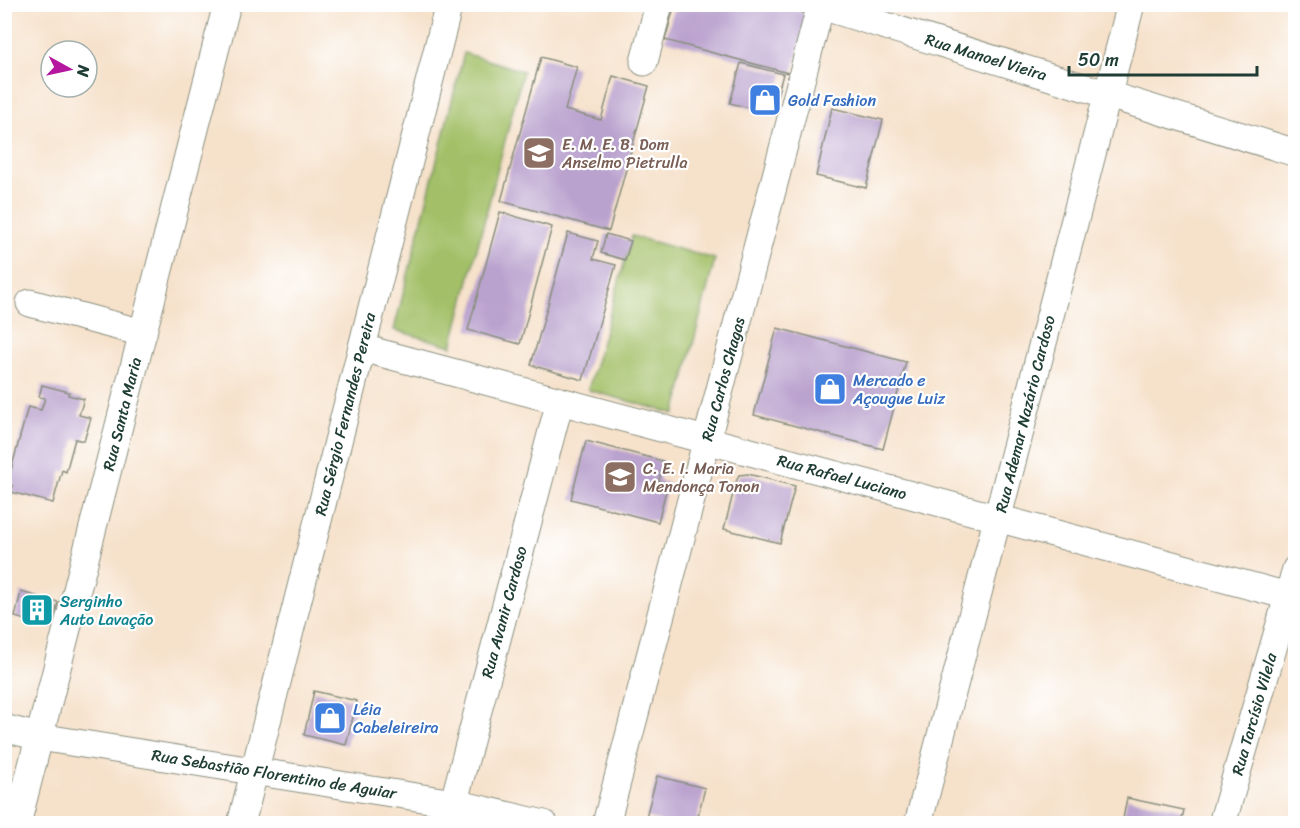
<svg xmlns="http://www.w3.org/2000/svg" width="1300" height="828" viewBox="0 0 1300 828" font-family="Sriracha,sans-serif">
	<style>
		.green { fill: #a3c068; stroke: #617e4e; stroke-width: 1.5 }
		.building { fill: #baa2ce }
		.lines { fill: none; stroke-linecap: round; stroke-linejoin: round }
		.minor-casing { stroke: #8a8f7f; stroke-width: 29 }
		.minor { stroke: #fff; stroke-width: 27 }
		.labels { text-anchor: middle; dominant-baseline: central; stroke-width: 4.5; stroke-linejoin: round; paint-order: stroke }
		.street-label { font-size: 16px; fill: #1f3d34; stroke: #fff }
		.shop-label { font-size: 16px; fill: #366cbe; stroke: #fff; text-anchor: start }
		.education-label { font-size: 16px; fill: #785e54; stroke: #fff; text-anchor: start }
		.culture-label { font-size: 16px; fill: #0d838f; stroke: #fff; text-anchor: start }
	</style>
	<rect width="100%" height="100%" fill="#fff"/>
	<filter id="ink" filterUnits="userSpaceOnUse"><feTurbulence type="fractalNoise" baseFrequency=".0167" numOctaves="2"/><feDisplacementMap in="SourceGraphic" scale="12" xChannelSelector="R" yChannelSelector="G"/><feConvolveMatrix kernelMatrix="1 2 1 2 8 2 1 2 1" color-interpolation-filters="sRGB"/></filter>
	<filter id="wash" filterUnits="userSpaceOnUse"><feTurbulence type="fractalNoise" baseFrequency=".008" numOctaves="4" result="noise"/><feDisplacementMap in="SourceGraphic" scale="24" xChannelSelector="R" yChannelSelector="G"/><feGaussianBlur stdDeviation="1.35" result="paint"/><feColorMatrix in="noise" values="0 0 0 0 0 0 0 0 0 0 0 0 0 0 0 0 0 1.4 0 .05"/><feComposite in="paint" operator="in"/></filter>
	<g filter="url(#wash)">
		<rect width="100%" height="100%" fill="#f6e1ca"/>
		<g class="green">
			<polygon points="464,53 523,71 452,346 394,330"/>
			<polygon points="632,236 715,259 675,414 588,390"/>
		</g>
		<g id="blocks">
			<g class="building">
				<polygon points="675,4 773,4 808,14 792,74 665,40"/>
				<polygon points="541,57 577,67 565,110 601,120 613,76 649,86 609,231 501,201"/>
				<polygon points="741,63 783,74 772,114 730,103"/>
				<polygon points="832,108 883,120 866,188 816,176"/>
				<polygon points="500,212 552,227 520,344 468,330"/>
				<polygon points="568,233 598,241 593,259 616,265 583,380 531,365"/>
				<polygon points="606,234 631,241 625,260 601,253"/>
				<polygon points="777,328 906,362 883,449 754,415"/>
				<polygon points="42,385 69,392 68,395 84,399 79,415 91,418 84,441 75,439 66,472 62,470 53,503 11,492 13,486 7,485 28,407 41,410 45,398 39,397"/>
				<polygon points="586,441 663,461 659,481 668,483 658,522 571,499"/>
				<polygon points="748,474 795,486 780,543 724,529 736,482 739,475"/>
				<polygon points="21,592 58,602 52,627 15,617"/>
				<polygon points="314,691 357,701 346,745 304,735"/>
				<polygon points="657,776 705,788 696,824 669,824 646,817"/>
				<polygon points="1127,798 1184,810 1181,824 1122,824"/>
			</g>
		</g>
	</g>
	<g filter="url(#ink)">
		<use href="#blocks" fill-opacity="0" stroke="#8a8f7f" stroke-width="1.5"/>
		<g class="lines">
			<g class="minor-casing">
				<g id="minor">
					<polyline points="815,4 1296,153"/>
					<polyline points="644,62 659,4"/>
					<polyline points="30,303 143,333"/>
					<polyline points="362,348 1288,596"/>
					<polyline points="4,728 39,737 454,803 544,824"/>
					<polyline points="17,824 227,4"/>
					<polyline points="241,824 449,4"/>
					<polyline points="448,824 560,401"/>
					<polyline points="606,824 821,4"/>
					<polyline points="918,824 1131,4"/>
					<polyline points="1222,824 1296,569"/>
				</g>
			</g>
			<use href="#minor" class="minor"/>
		</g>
	</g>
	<defs>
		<g id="shop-square" transform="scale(1.725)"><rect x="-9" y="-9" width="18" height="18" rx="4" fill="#3f7fe0" stroke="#fff"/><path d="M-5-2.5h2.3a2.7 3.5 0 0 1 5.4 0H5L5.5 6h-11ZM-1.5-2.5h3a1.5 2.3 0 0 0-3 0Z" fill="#fff"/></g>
		<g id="school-square" transform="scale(1.725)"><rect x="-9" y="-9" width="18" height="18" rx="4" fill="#8d6e63" stroke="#fff"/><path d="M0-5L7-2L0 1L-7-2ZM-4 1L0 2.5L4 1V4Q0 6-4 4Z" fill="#fff"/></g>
		<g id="building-square" transform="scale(1.725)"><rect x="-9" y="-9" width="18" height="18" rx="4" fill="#0f9aa8" stroke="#fff"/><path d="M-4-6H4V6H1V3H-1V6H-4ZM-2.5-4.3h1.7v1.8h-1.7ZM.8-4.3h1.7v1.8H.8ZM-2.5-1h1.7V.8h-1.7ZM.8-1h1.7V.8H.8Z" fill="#fff"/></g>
	</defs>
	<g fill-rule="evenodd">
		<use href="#shop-square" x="765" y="100"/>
		<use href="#school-square" x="539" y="153"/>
		<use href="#shop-square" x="830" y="389"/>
		<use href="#school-square" x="620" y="477"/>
		<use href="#building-square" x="37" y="610"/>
		<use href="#shop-square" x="330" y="718"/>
	</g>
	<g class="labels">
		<g class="street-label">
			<text transform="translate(986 57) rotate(17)">Rua Manoel Vieira</text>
			<text transform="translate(723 379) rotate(-75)">Rua Carlos Chagas</text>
			<text transform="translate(122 414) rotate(-76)">Rua Santa Maria</text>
			<text transform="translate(345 414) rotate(-76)">Rua Sérgio Fernandes Pereira</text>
			<text transform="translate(1025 414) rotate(-76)">Rua Ademar Nazário Cardoso</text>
			<text transform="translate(842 477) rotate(15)">Rua Rafael Luciano</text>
			<text transform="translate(504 612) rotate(-75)">Rua Avanir Cardoso</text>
			<text transform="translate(1254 714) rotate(-74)">Rua Tarcísio Vilela</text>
			<text transform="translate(274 774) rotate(9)">Rua Sebastião Florentino de Aguiar</text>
		</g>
		<g class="shop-label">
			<text x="788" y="100">Gold Fashion</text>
			<text x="853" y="380">Mercado e<tspan x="853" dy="18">Açougue Luiz</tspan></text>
			<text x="353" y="709">Léia<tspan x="353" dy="18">Cabeleireira</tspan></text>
		</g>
		<g class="education-label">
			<text x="562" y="144">E. M. E. B. Dom<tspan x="562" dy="18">Anselmo Pietrulla</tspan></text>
			<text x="643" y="468">C. E. I. Maria<tspan x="643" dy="18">Mendonça Tonon</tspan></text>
		</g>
		<g class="culture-label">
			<text x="60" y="601">Serginho<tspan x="60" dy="18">Auto Lavação</tspan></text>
		</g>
	</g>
	<rect width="1300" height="828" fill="none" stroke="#fff" stroke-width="24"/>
	<g transform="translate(69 69) rotate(98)"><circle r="28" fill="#ffffff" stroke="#a5b1ae" stroke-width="1.5"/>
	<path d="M0-4.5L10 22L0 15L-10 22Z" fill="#b5179e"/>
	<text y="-9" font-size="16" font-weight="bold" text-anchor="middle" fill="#1f3d34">N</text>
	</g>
	<path d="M1069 66v9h188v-9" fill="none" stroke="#1f3d34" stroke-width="3"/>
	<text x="1078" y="66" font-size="18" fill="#1f3d34" stroke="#ffffff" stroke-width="4.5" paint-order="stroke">50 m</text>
</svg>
